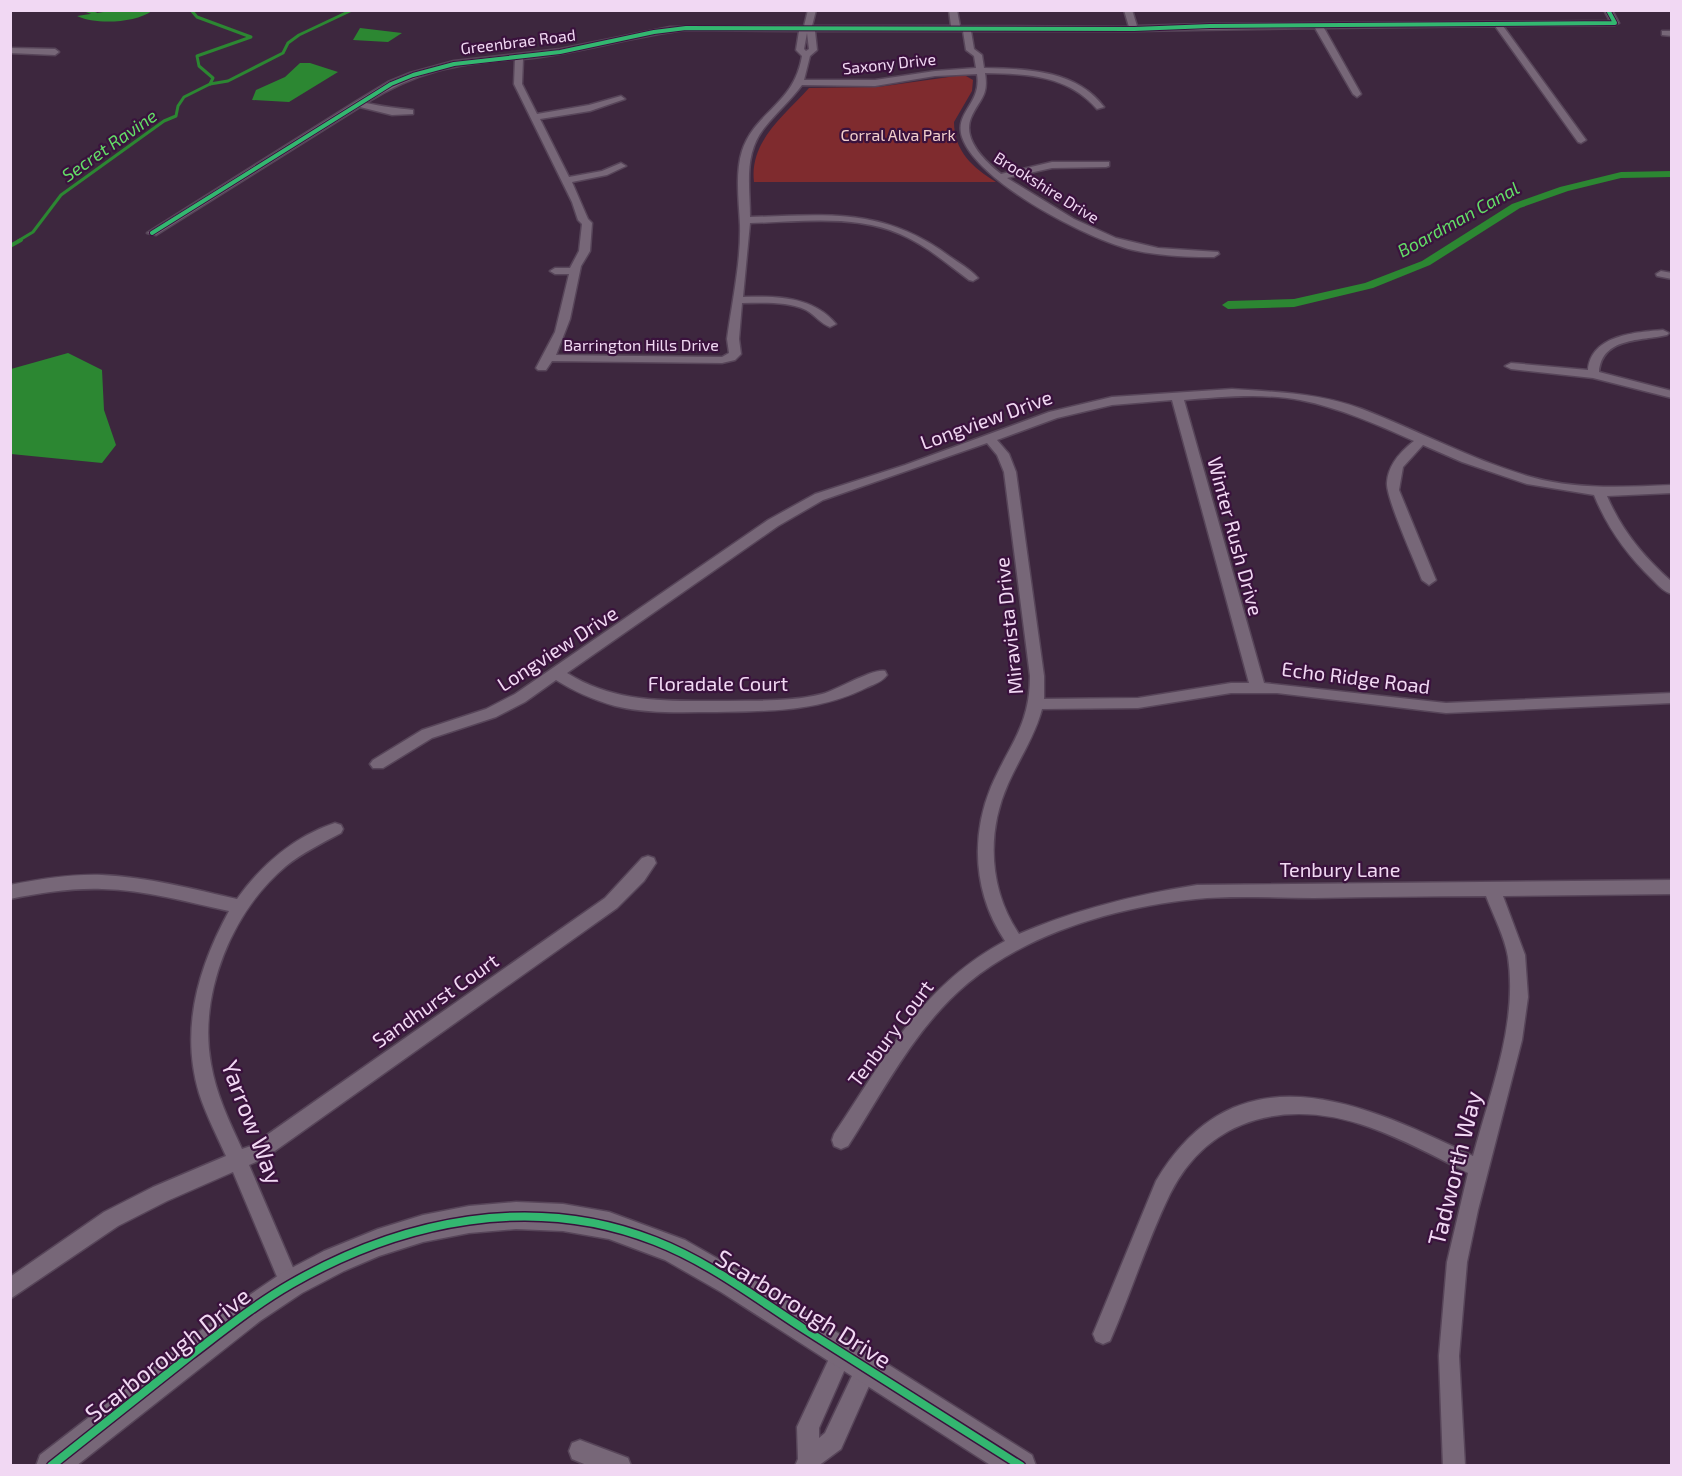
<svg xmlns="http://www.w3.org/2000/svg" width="1682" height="1476" viewBox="0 0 1682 1476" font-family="'Exo 2',sans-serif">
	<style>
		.green { fill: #7f2b2e }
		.water { fill: #2c8732 }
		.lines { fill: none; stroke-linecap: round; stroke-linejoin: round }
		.stream-far1 { stroke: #2c8732; stroke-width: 3 }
		.stream { stroke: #2c8732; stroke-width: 4 }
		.canal { fill: #2c8732; fill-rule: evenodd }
		.street-casing { stroke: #574559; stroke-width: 3 }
		.secondary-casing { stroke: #574559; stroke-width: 3 }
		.street { fill: #776778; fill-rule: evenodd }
		.secondary { fill: #776778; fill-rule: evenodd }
		.cycleway-far1-casing { stroke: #3a123d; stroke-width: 6 }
		.cycleway-casing { stroke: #3a123d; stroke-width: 11 }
		.cycleway-far1 { stroke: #33b770; stroke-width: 4 }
		.cycleway { stroke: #33b770; stroke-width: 8 }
		.labels { text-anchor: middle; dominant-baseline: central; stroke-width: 4.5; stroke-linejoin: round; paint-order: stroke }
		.far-street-label { font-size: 16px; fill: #f1d8f3; stroke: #3a123d }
		.far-park-label { font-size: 16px; fill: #f1cfcc; stroke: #3a123d }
		.far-water-label { font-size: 18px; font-style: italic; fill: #63dd67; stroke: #3a123d }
		.street-label { font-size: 20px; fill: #f1d8f3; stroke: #3a123d }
		.near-street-label { font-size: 24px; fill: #f1d8f3; stroke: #3a123d }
	</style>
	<rect width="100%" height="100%" fill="#3d273e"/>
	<path class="green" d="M 956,76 L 966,76 L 973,80 L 972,91 L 954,122 C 954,151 973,168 996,182 L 754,182 C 749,141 785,115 809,88 L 878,87 Z"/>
	<g class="water">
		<path d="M 110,11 L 110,10 L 152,11 C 135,23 96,25 77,16 Z"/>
		<polygon points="360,28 402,33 388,42 353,40"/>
		<polygon points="300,63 310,63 338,72 289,102 252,100 256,90 285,77"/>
		<polygon points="68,353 102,370 104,410 116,445 102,463 11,454 11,369"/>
	</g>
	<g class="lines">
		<g class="stream-far1">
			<polyline points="85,10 96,14"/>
			<polyline points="191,10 197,17 251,37 197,56 199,66 213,78 210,84"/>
			<polyline points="18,241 33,232 61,195 164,121 176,116 178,106 184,97 210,84 228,81 283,53 288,43 299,35 352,10"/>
		</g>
		<polyline class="stream" points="10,246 21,240"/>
		<polygon class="canal" points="1672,171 1672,177 1621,178 1568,191 1520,208 1430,265 1373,288 1294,307 1228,309 1222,305 1228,301 1294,299 1365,283 1422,261 1512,204 1560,187 1621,172"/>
		<g class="street-casing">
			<g id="street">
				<path d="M 808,10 L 816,10 L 812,26 L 951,26 L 949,10 L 957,10 L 960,26 L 1129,27 L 1124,10 L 1132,10 L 1137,26 L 1210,24 L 1610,21 L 1604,10 L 1612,10 L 1619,23 L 1615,25 L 1503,26 L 1586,140 L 1581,143 L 1578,142 L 1495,26 L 1324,28 L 1361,94 L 1357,97 L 1353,94 L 1315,28 L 1134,31 L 971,31 L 974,49 L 982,55 L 984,68 C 1028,69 1076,70 1104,107 L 1097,109 C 1067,75 1028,74 985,73 C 989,97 979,99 971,118 C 962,140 986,162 1001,174 L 1052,162 L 1109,162 L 1109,166 L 1106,167 L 1052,168 L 1007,178 L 1074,219 L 1116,238 L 1158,248 L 1218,252 L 1219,254 L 1214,257 C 1187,257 1159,256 1133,250 C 1087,239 977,182 962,137 C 954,112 982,104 977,74 L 935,76 L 875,86 L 802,85 C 791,100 777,112 765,127 C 743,154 750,185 750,217 C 827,215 883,207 949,256 C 959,263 970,269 978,278 L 973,281 L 969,280 C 947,264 926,245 900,234 C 854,214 799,222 750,223 L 743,297 C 776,296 813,296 836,324 L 830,327 C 821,324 815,315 806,310 C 787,301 763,303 742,303 L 739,339 L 741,354 L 735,360 L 722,363 L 552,361 L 546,370 L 538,370 L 536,368 L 555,332 L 569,274 L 555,274 L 550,271 L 555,268 L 570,268 L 579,251 L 582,224 L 578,220 L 572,202 L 514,84 L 515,59 C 455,64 418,71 366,103 C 384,107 397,108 413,110 L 413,114 L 392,115 L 360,107 L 156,235 L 147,233 L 355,102 L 388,82 L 410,73 L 454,61 L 560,49 L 670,27 L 804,26 ZM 686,30 L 799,31 L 796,50 L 802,56 C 794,105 755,111 742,151 C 735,173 739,203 740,225 C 741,262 732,302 727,339 L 729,353 L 722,357 L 556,355 L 570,319 L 581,266 L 590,251 L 592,223 L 588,219 L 572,182 L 607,175 L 626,166 L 621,163 L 602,171 L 569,177 L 540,119 L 590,111 L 625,99 L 621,96 L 589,105 L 537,114 L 522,84 L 523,59 C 578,54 631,36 686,30 ZM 815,31 L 963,31 L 966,50 L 974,56 L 976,68 L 935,71 L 875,80 L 804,80 L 810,56 L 817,50 ZM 807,33 L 809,49 L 806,51 L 804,49 Z"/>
				<polygon points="1662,31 1672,31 1672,36 1662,35"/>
				<polygon points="10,48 55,49 59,52 55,55 10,53"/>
				<polygon points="1661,271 1672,273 1672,279 1657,276 1656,274"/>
				<path d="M 1663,330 L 1669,333 L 1667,335 C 1641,341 1602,337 1599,372 L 1672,391 L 1672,398 L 1593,378 L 1511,369 L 1505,366 L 1511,363 L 1588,370 C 1591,335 1636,332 1663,330 Z"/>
				<path d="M 1232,389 C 1276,392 1320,393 1362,409 C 1419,431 1472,460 1531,477 C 1577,490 1624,487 1672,485 L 1672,493 L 1607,496 C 1622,531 1643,556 1672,582 L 1672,594 C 1664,592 1659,586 1653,580 C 1627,555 1608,529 1594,495 L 1527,484 L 1462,462 L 1423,445 L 1403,467 L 1399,490 L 1436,580 L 1429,585 L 1422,580 C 1415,562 1386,498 1387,483 C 1388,465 1400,452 1414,441 C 1376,424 1340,408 1300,400 C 1264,393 1220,397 1184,400 L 1264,683 L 1446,703 L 1672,693 L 1672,703 L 1446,713 L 1277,693 L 1231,693 L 1138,708 L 1042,709 C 1035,736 1019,759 1008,784 C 986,833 989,890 1019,934 C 1077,909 1135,895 1197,885 L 1672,880 L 1672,894 L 1503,896 L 1525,955 L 1528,997 L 1522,1040 L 1478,1210 L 1467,1262 L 1459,1356 L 1465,1466 L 1443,1466 L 1439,1356 L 1447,1262 L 1468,1173 C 1436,1157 1403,1139 1369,1127 C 1291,1099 1210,1114 1170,1194 C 1147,1241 1131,1293 1110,1341 L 1103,1344 L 1096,1341 L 1093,1334 L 1156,1181 C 1237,1045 1361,1102 1473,1156 C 1490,1092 1518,1024 1508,957 C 1505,937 1493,915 1486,896 C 1429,896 1371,897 1314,898 C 1275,898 1234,895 1196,899 C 1117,907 1030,932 968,983 C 916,1026 884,1090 848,1146 L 841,1149 L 834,1146 L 832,1140 L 834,1134 C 885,1058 921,986 1005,941 C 974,895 970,838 991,787 C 1009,745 1030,726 1030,676 L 1004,472 L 997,455 L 987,443 L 823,500 L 778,526 L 567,673 C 616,704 670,701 726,701 C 758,700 791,702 822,694 C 837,690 873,668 885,671 L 887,675 C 883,681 875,684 868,687 C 819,712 770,711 716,712 C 682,712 648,714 615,706 C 594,700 575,692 556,680 L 525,702 L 496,717 L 432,738 L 383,768 L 373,768 L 370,764 L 373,760 L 422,730 L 486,709 L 515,694 L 768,520 L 815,494 L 905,465 L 1049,412 L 1112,397 ZM 1172,400 L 1249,683 L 1231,683 L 1138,698 L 1044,699 L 1044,676 L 1016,472 L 1009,454 L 997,440 L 1057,418 L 1112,405 Z"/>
				<path d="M 335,823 L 341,825 L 343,829 L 341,833 C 322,843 302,853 286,866 C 232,911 198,994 211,1064 C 216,1094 229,1121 242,1149 L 251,1146 L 605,898 L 642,858 L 648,856 L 654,858 L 656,863 L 644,881 L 617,908 L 265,1158 L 249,1165 L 300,1284 L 297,1291 L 290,1294 L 283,1291 L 233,1172 L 167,1201 L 118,1226 L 10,1299 L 10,1277 L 104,1212 L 153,1187 L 226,1156 C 217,1136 206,1115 199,1093 C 180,1029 198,968 229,911 C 187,902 145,890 102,889 C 71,888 41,893 10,899 L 10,885 C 41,879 71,874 102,875 C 147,877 192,889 237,899 C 261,865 295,836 335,823 Z"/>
				<polygon points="842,1343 849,1346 852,1353 819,1428 819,1438 825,1433 859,1361 866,1357 873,1361 877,1368 841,1449 818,1466 795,1466 798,1459 797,1427 835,1346"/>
				<polygon points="580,1440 628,1458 631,1466 589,1466 572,1459 569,1451 572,1443"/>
			</g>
		</g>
		<g class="secondary-casing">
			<polygon id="secondary" points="516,1202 563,1204 609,1212 685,1240 741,1272 1032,1455 1036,1466 992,1466 721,1292 665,1260 609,1239 563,1231 516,1229 469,1233 423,1242 379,1256 344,1271 302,1293 260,1321 76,1466 36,1466 40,1455 57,1442 226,1311 282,1273 324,1251 378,1229 423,1215 469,1206"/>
		</g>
		<use href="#street" class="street"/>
		<use href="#secondary" class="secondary"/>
		<g class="cycleway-far1-casing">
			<polyline id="cycleway-far1" points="152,233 391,84 413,75 454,64 560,52 654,32 686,28 1134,29 1210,26 1615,23 1608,10"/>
		</g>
		<g class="cycleway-casing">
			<path id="cycleway" d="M 51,1466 C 98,1429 144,1392 191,1355 C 224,1330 256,1304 291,1284 C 402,1220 533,1193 655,1241 C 709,1262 756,1298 804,1329 C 876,1375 949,1420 1021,1466"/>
		</g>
		<use href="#cycleway-far1" class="cycleway-far1"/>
		<use href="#cycleway" class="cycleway"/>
	</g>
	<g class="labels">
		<g class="far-street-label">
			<text transform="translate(518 41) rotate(-7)">Greenbrae Road</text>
			<text transform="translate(889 63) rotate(-6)">Saxony Drive</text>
			<text transform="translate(1047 187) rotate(32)">Brookshire Drive</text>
			<text x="641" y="344">Barrington Hills Drive</text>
		</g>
		<g class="far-park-label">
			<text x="898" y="134">Corral Alva Park</text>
		</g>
		<g class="far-water-label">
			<text transform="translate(109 145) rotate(-35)">Secret Ravine</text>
			<text transform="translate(1458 219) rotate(-29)">Boardman Canal</text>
		</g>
		<g class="street-label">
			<text transform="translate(986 419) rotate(-20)">Longview Drive</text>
			<text transform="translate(1236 536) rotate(75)">Winter Rush Drive</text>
			<text transform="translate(1008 626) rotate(-96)">Miravista Drive</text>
			<text transform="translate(557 648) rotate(-33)">Longview Drive</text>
			<text transform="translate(1356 677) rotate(7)">Echo Ridge Road</text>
			<text x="718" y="683">Floradale Court</text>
			<text x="1340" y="869">Tenbury Lane</text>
			<text transform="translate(435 1000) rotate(-35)">Sandhurst Court</text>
			<text transform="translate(890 1033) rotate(-53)">Tenbury Court</text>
		</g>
		<g class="near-street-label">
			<text transform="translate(253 1122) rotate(69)">Yarrow Way</text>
			<text transform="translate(1454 1168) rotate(-76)">Tadworth Way</text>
			<text transform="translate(804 1308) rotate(32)">Scarborough Drive</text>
			<text transform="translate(167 1354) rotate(-38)">Scarborough Drive</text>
		</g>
	</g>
	<rect width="1682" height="1476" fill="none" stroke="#f1d8f3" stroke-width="24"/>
</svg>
